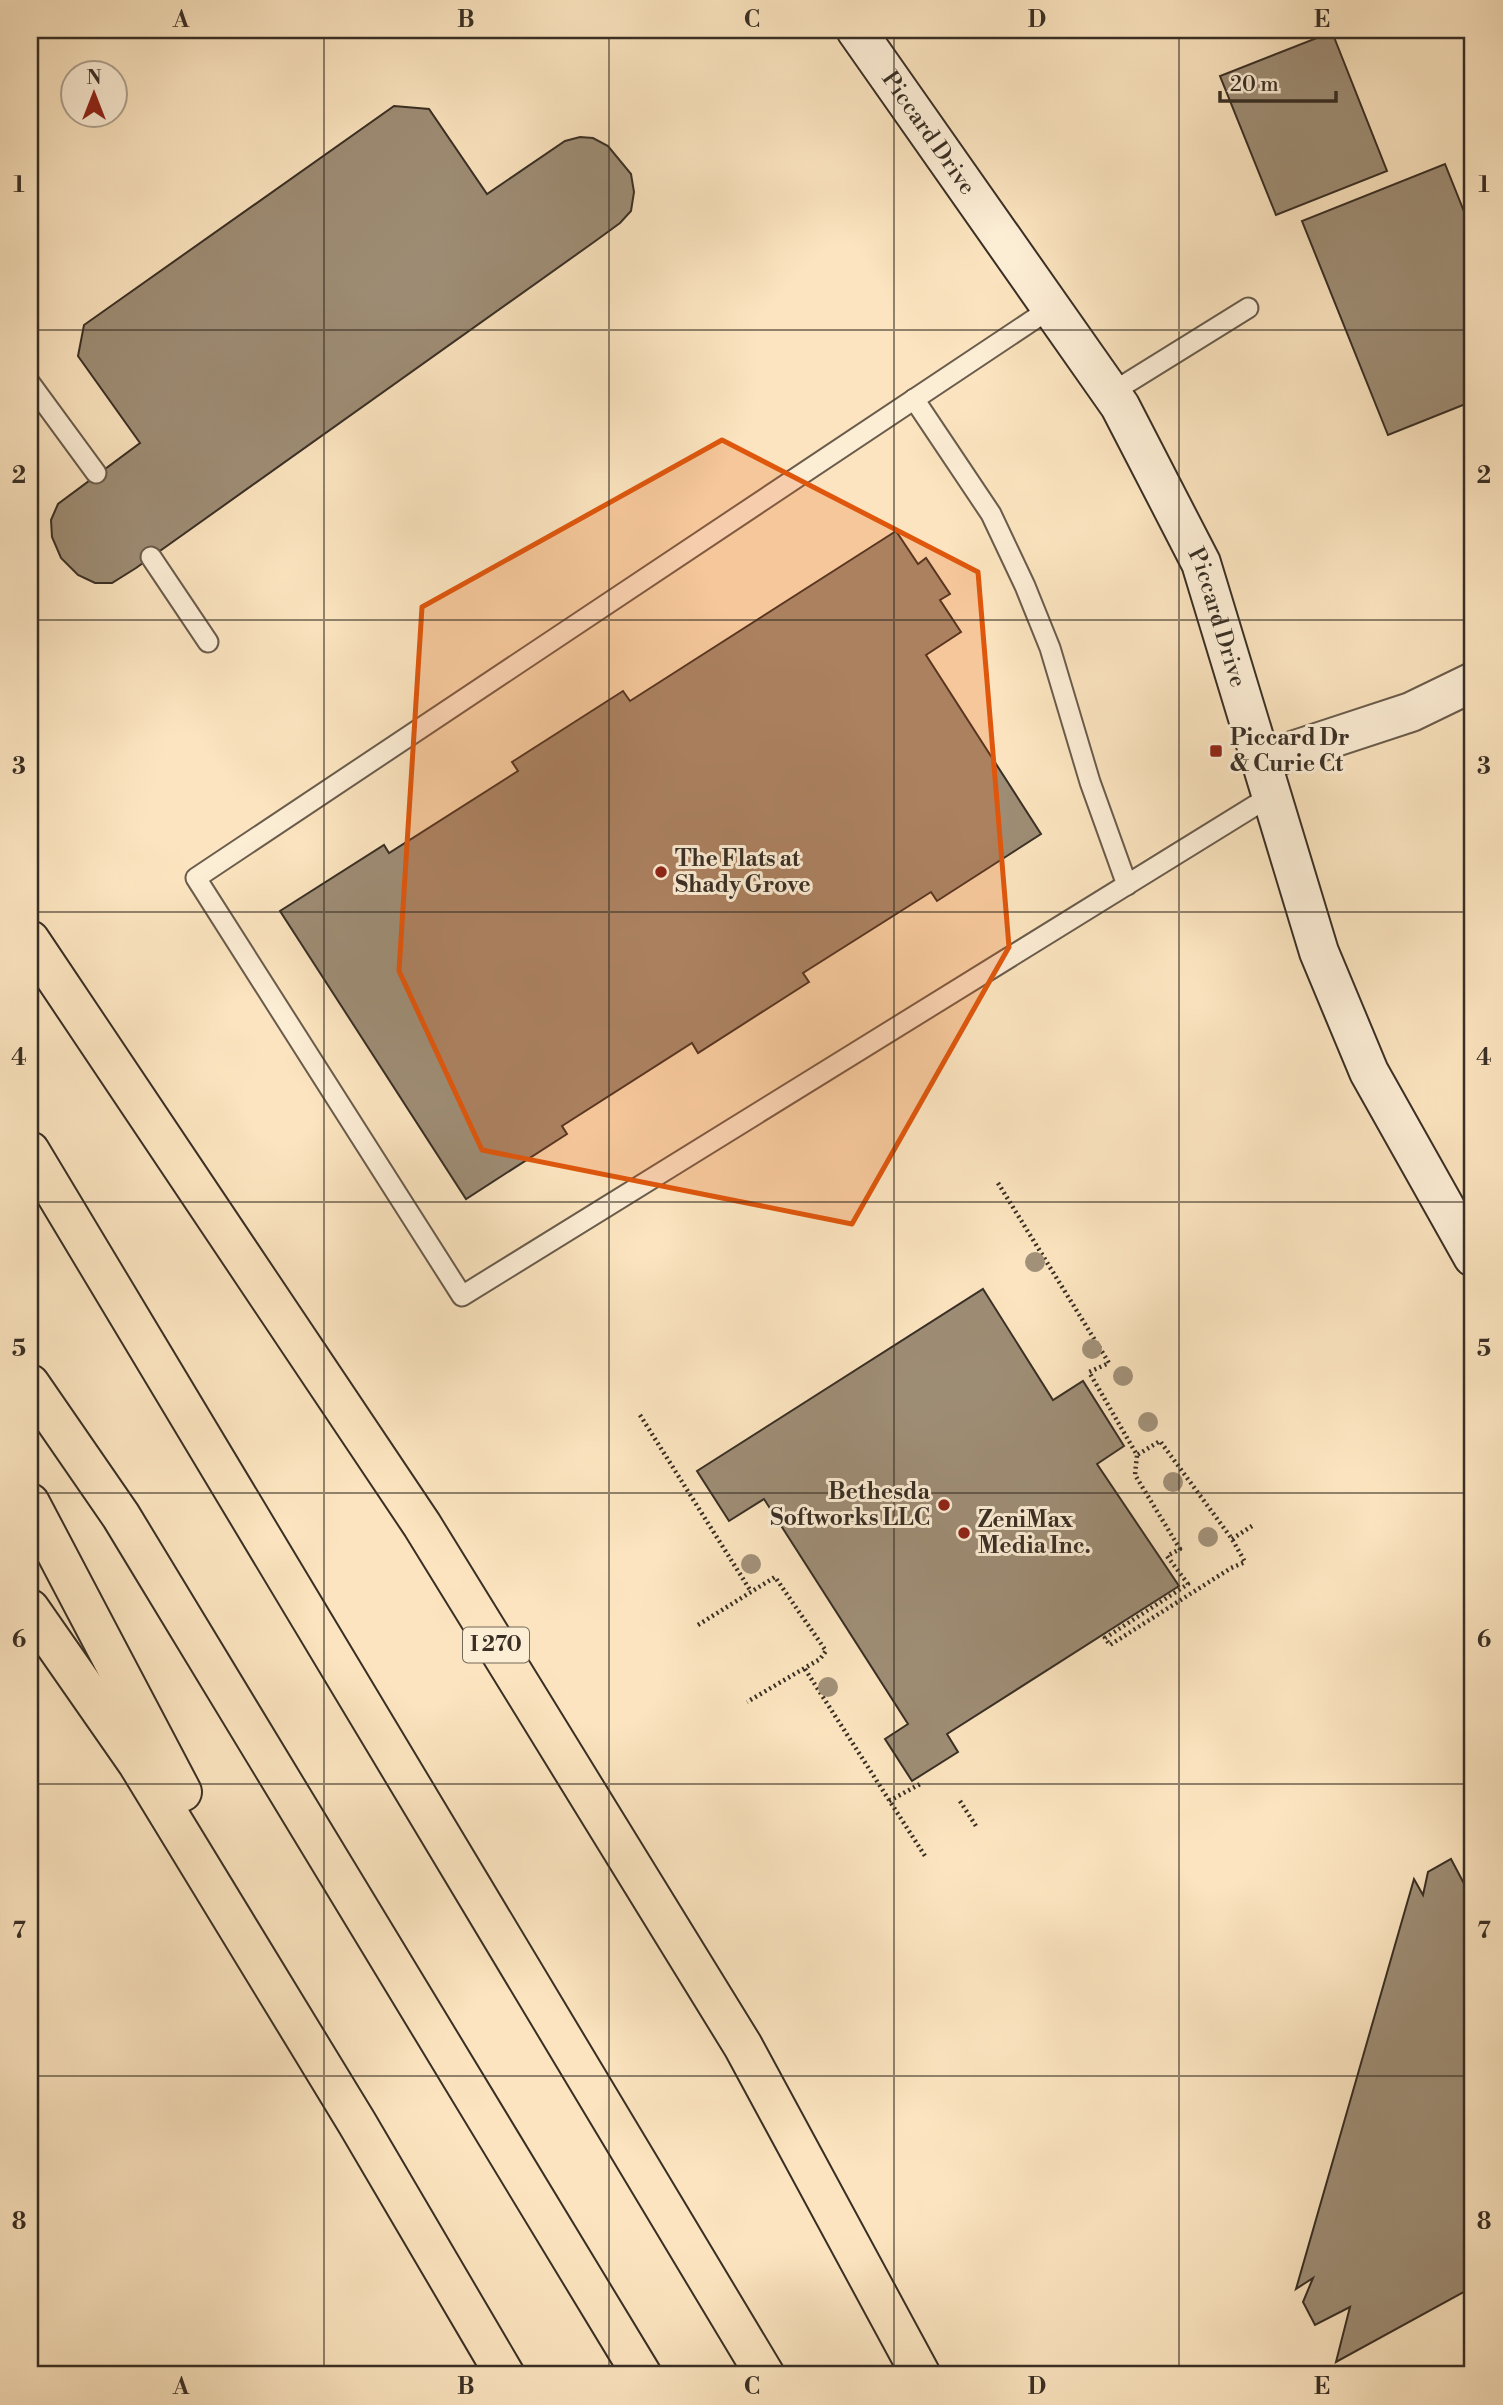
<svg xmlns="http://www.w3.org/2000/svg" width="1503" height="2405" viewBox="0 0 1503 2405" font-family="'Libre Bodoni',serif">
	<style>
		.building { fill: #9e8d75; stroke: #392f25; stroke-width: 2 }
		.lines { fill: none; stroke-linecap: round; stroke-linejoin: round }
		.lane-casing { stroke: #6a5c4c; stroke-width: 23 }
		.street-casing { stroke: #6a5c4c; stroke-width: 42 }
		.secondary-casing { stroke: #392f25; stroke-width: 42 }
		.highway-casing { stroke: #392f25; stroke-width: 42 }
		.path { stroke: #392f25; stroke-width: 4.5; stroke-dasharray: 2 3.5; stroke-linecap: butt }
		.lane { stroke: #fcedd5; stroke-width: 19 }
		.street { stroke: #fcedd5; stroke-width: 38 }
		.secondary { stroke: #fcedd5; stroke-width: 38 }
		.highway { stroke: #fbe4bf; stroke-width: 38 }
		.tree { fill: #a29179 }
		.marked { fill: #df570d; fill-opacity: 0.2; stroke: #df570d; stroke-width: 5; stroke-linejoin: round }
		.grid { fill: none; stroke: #392f25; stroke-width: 2; stroke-opacity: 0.55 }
		.poi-dot { fill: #8f2418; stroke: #fcedd5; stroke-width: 2.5 }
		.labels { text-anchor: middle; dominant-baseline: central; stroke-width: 6; stroke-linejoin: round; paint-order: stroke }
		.shield { fill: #fcedd5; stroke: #74685a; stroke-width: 2 }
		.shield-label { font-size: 21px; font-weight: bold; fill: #392f25 }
		.street-label { font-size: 23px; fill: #392f25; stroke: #fcedd5 }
		.poi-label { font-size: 23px; font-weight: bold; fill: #392f25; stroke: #fcedd5; text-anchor: start }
		.neatline { fill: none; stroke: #392f25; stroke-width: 2.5 }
		.grid-label { font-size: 23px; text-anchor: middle; font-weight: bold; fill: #392f25 }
	</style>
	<rect width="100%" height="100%" fill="#fbe4bf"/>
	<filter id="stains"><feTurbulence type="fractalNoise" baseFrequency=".00286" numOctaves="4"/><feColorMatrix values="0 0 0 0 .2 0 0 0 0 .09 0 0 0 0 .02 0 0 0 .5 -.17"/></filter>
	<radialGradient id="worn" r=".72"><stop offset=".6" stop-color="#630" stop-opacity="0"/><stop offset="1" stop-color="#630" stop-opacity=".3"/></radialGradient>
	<g class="building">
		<polygon points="1332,32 1387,171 1276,215 1220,76"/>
		<polygon points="394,106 429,109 487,194 565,141 580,137 593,138 608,146 631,174 634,192 631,211 620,223 594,242 136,568 112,583 95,583 78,575 61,558 52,537 51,520 58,504 140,443 78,356 84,325"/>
		<polygon points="1445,164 1473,234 1473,401 1388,435 1302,221"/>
		<polygon points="896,531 918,564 926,558 950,594 940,600 961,632 926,655 1041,834 937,901 931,892 803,973 809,982 698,1053 692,1043 562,1126 567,1134 466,1199 280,911 384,845 389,853 518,771 512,762 623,691 630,701"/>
		<polygon points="983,1289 1053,1400 1083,1381 1124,1446 1097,1464 1179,1586 947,1734 958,1752 912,1781 885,1739 908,1724 764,1499 729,1521 697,1471"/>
		<polygon points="1451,1859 1469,1893 1473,1882 1473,2287 1336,2362 1350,2307 1315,2325 1303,2302 1313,2278 1296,2289 1414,1879 1423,1895 1428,1872"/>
	</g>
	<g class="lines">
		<g class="lane-casing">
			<g id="lane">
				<polyline points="1051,308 196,878 462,1296 1272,795"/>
				<polyline points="30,383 96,473"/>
				<polyline points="1111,393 1248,308"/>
				<polyline points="914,399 991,514 1025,586 1050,648 1090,782 1127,885"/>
				<polyline points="151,557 208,642"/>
			</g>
		</g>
		<g class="street-casing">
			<polyline id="street" points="1262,761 1411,712 1473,682"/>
		</g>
		<g class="secondary-casing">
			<g id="secondary">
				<path id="s1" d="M 856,30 L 1120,406 L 1201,563 L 1319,952 L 1369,1072 L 1473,1257"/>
			</g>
		</g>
		<g class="highway-casing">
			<g id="highway">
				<polyline points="30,940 422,1525 743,2046 921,2375"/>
				<polyline points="30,1151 765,2375"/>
				<polyline points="30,1384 121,1516 642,2375"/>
				<polyline points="30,1503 182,1792"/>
				<polyline points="30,1609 138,1764 357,2123 505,2375"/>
			</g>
		</g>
		<g class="path">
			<polyline points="998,1183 1109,1363 1089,1372 1137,1455 1135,1475 1180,1549 1167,1556 1188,1584 1105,1638 1110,1645 1231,1568 1245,1562 1232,1539 1160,1441 1137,1455"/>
			<polyline points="640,1415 750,1590"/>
			<polyline points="1232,1539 1252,1526"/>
			<polyline points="698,1625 775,1577 826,1651 820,1659 747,1702"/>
			<polyline points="805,1669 925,1856"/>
			<polyline points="889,1801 922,1783"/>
			<polyline points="960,1801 976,1826"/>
		</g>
		<use href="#lane" class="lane"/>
		<use href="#street" class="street"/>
		<use href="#secondary" class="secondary"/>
		<use href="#highway" class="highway"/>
	</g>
	<g class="tree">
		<circle cx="1035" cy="1262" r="10"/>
		<circle cx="1092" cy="1349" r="10"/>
		<circle cx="1123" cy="1376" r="10"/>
		<circle cx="1148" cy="1422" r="10"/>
		<circle cx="1173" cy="1482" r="10"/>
		<circle cx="1208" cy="1537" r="10"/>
		<circle cx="751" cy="1564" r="10"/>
		<circle cx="828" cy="1687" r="10"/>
	</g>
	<path class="marked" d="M 722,440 L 978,572 L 1009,947 L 852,1224 L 482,1150 L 399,971 L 422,607 Z"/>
	<path class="grid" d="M 324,30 L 324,2375M 609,30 L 609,2375M 894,30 L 894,2375M 1179,30 L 1179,2375M 30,330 L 1473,330M 30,620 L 1473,620M 30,912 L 1473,912M 30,1202 L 1473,1202M 30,1493 L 1473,1493M 30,1784 L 1473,1784M 30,2076 L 1473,2076"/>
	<g class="poi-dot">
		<rect x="1209" y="744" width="14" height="14" rx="3.5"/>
		<circle cx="661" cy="872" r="7"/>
		<circle cx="944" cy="1505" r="7"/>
		<circle cx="964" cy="1533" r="7"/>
	</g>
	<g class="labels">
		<rect class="shield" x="463" y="1627.5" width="66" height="35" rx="5"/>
		<g class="shield-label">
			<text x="496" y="1645">I 270</text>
		</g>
		<g class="street-label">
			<text stroke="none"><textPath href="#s1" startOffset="126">Piccard Drive</textPath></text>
			<text stroke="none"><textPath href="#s1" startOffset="693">Piccard Drive</textPath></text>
		</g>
		<g class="poi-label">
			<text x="1230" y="738">Piccard Dr<tspan x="1230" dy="26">&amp; Curie Ct</tspan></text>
			<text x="675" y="859">The Flats at<tspan x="675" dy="26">Shady Grove</tspan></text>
			<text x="930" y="1492" text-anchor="end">Bethesda<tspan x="930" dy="26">Softworks LLC</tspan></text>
			<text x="978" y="1520">ZeniMax<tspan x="978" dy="26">Media Inc.</tspan></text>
		</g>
	</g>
	<rect width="1503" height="2405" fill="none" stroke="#fbe4bf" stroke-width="77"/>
	<g transform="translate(94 94)"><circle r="33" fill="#fcedd5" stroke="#aea18f" stroke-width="2"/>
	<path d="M0-5L12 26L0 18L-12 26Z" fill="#8f2418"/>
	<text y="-10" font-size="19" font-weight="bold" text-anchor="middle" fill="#392f25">N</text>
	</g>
	<path d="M1220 91v10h116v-10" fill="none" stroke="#392f25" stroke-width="3.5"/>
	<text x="1230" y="91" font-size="21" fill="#392f25" stroke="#fcedd5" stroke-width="5" paint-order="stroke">20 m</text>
	<rect x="38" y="38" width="1426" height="2328" class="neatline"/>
	<g class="grid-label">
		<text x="181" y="27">A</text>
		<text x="466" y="27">B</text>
		<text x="752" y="27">C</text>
		<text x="1037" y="27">D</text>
		<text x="1322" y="27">E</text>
		<text x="19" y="192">1</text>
		<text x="1484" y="192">1</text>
		<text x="19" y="483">2</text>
		<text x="1484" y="483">2</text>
		<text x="19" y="774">3</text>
		<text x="1484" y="774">3</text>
		<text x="19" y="1065">4</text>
		<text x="1484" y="1065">4</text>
		<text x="19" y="1356">5</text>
		<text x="1484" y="1356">5</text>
		<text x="19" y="1647">6</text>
		<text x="1484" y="1647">6</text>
		<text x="19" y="1938">7</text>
		<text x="1484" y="1938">7</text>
		<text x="19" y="2229">8</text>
		<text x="1484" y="2229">8</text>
		<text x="181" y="2394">A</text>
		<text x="466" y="2394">B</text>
		<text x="752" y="2394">C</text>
		<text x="1037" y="2394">D</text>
		<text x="1322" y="2394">E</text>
	</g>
	<rect width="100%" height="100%" filter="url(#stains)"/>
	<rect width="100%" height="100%" fill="url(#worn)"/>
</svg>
